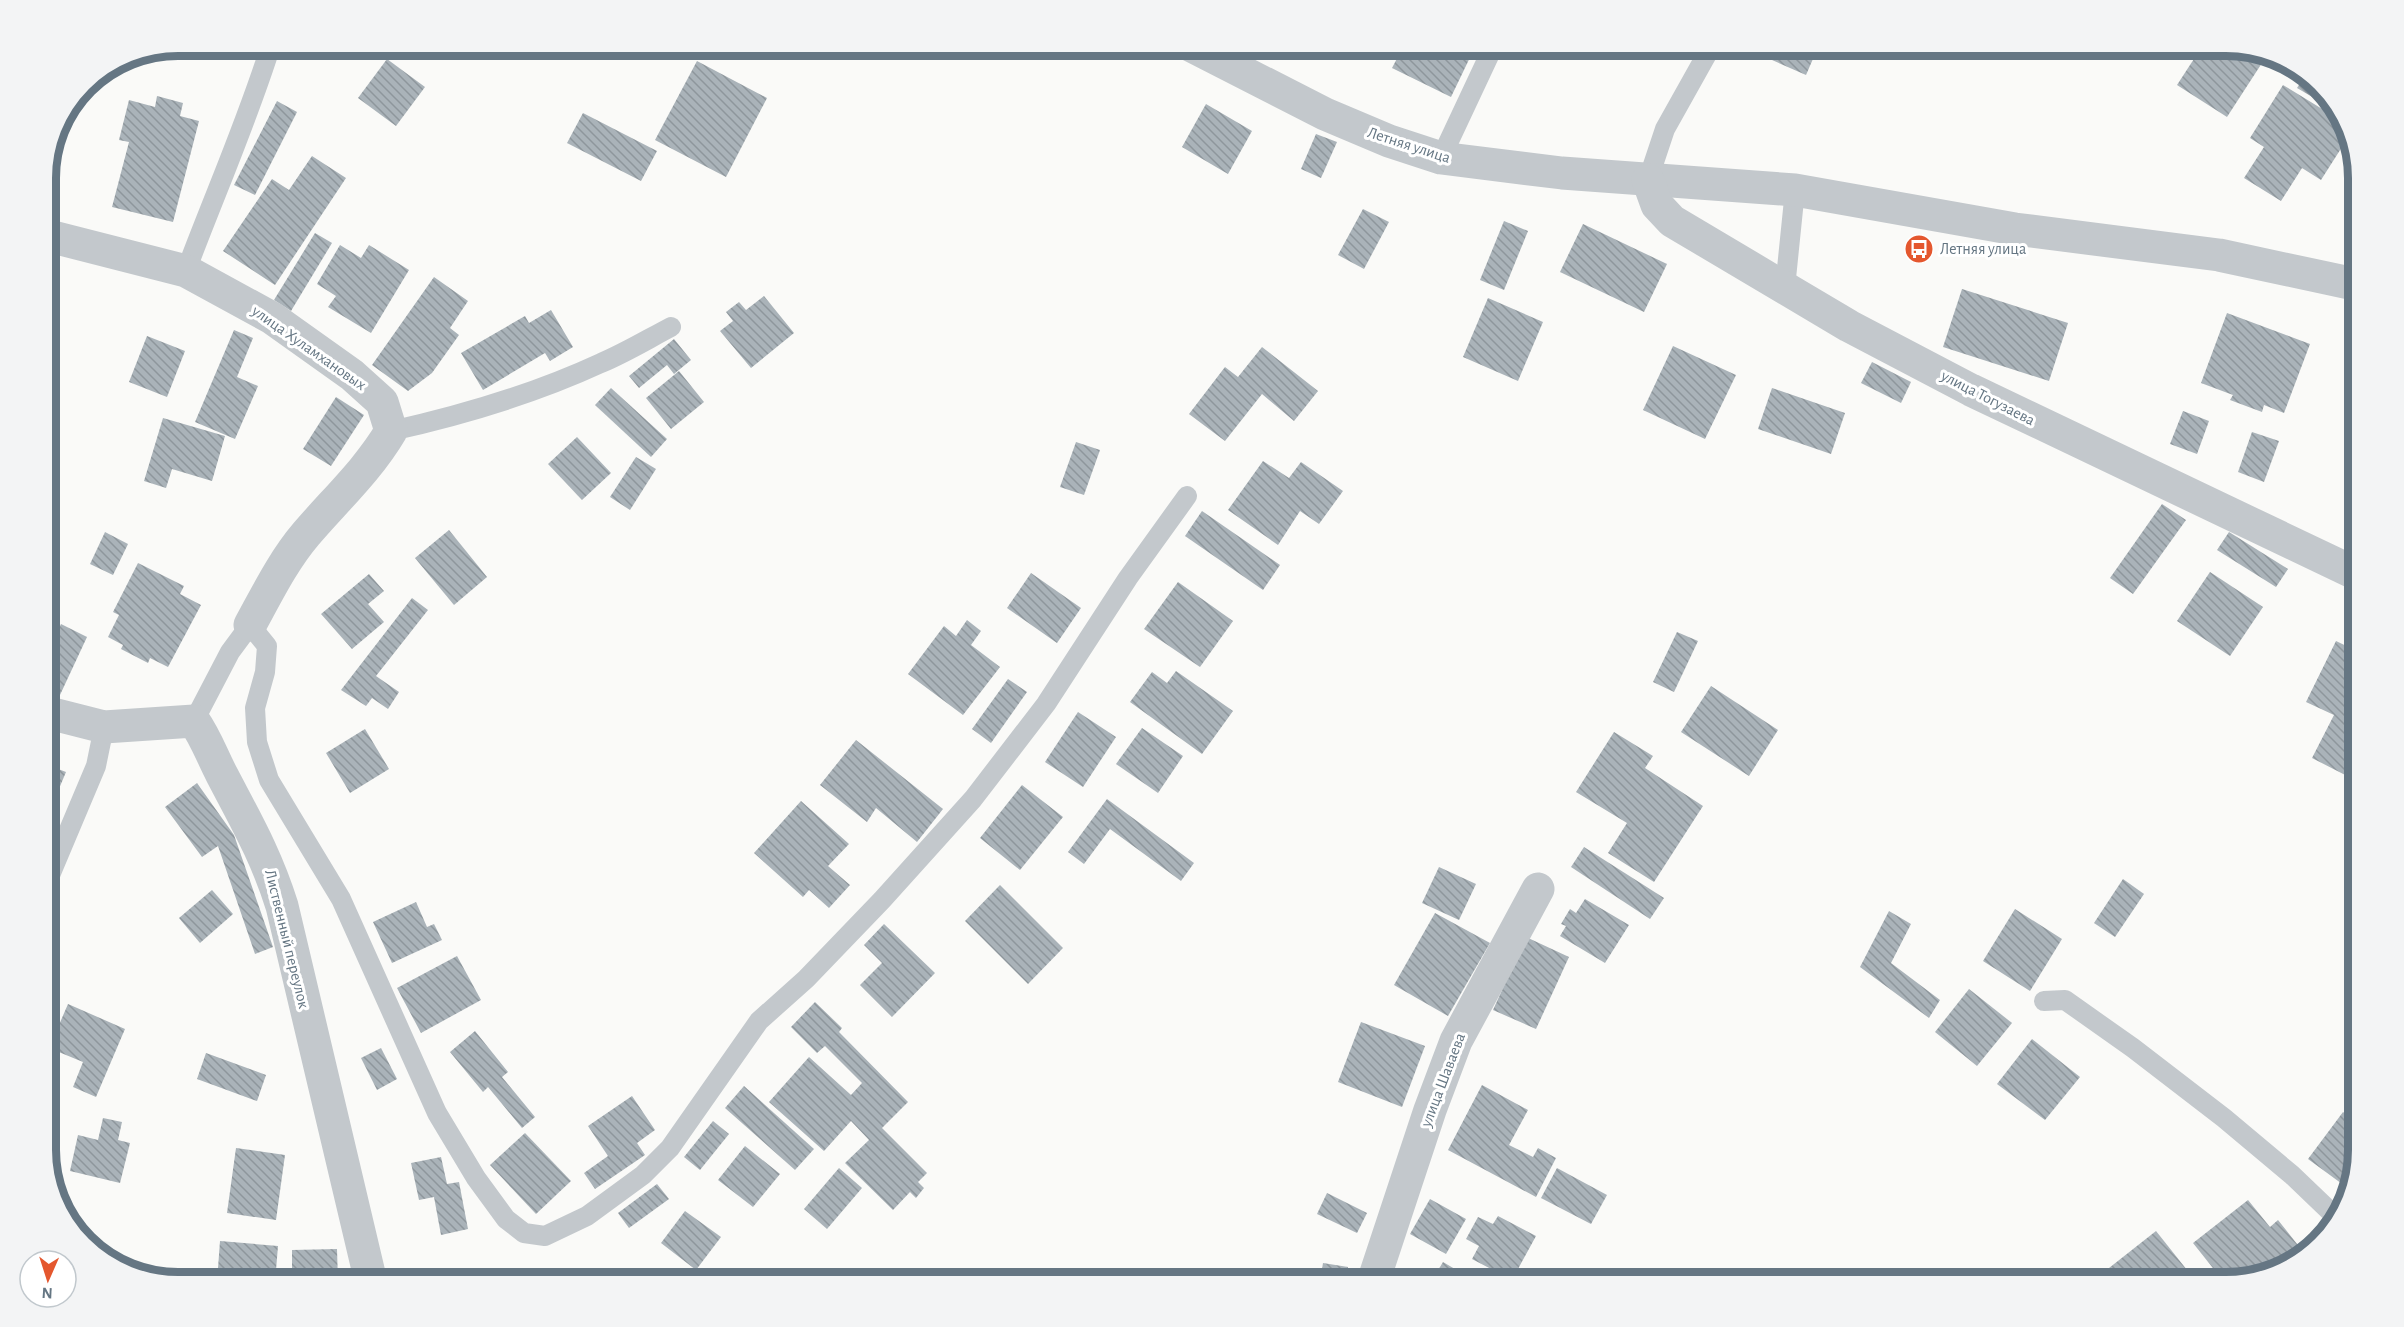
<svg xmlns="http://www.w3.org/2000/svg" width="2404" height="1327" viewBox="0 0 2404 1327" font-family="'Alegreya Sans',sans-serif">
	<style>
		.building { fill: url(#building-back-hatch) }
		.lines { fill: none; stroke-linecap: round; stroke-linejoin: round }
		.service { stroke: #c3c8cc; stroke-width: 20 }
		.minor { stroke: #c3c8cc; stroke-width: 33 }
		.labels { text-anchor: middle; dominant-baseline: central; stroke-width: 6; stroke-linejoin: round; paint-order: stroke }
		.street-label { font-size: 16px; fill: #657683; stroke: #fff }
		.poi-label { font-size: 16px; fill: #657683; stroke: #fff; text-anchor: start }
		.rim { fill: none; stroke: #657683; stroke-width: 8 }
	</style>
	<defs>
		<pattern id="building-back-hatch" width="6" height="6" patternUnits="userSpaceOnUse" patternTransform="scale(1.5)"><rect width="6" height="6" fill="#aab3b9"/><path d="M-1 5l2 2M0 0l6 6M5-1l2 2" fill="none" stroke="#8e969c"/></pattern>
	</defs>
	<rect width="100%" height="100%" fill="#fafaf8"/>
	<g class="building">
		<polygon points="916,45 938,45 934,53"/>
		<polygon points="1404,45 1445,45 1454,49 1456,45 1476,45 1451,97 1392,68"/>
		<polygon points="1738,45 1819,45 1806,75"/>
		<polygon points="2203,45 2227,45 2239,48 2262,63 2227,117 2177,85"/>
		<polygon points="387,59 425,87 396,126 358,98"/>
		<polygon points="697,61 767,98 726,177 655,140"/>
		<polygon points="2305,75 2341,111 2343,115 2297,88"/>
		<polygon points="2283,85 2345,123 2349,136 2321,180 2302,168 2281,201 2244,178 2264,147 2250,138"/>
		<polygon points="157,96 183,103 180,116 199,121 173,222 112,207 129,142 119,140 129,100 155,107"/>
		<polygon points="277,101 297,112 255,195 234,185"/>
		<polygon points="1206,104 1252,131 1228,174 1182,147"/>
		<polygon points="583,113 657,151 641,181 567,143"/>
		<polygon points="1316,134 1337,142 1321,178 1301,169"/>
		<polygon points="53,138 57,140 45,176 45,169"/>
		<polygon points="312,156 346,178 275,285 223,251 272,179 289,190"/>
		<polygon points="1363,209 1389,222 1364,269 1338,255"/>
		<polygon points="1504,221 1528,231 1504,290 1480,280"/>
		<polygon points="1583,224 1667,264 1644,312 1560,272"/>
		<polygon points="315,233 332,243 291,311 274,300"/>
		<polygon points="340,245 361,258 369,245 409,270 371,333 328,307 336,296 317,284"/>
		<polygon points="434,277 468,301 450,328 459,335 432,373 408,391 372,365"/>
		<polygon points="1962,289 2068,323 2049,381 1943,347"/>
		<polygon points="764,296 794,333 751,368 720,331 733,321 726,312 739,302 746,310"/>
		<polygon points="1488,298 1543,322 1518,381 1463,357"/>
		<polygon points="551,310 573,347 550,361 545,353 483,390 461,353 525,316 529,323"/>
		<polygon points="2227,313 2310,344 2284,413 2264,405 2262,412 2230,400 2233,395 2201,383"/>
		<polygon points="234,330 253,338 237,377 258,386 235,439 195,422"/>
		<polygon points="147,336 185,351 167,397 129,382"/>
		<polygon points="674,339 691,360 674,374 667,365 639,388 629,376"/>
		<polygon points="1673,346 1736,375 1705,439 1643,410"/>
		<polygon points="1262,347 1318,391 1294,421 1262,394 1225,441 1189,414 1225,367 1238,377"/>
		<polygon points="1872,362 1911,382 1901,403 1861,383"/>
		<polygon points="679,371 704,402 671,429 646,398"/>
		<polygon points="611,388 667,439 651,457 595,405"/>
		<polygon points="1772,388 1845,413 1831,454 1758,429"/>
		<polygon points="336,397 364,415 331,466 303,449"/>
		<polygon points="2183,411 2209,421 2197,454 2170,444"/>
		<polygon points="163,418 225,436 212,481 172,469 166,488 144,481"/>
		<polygon points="2252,432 2279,441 2264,482 2238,472"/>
		<polygon points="577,437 611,473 582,500 548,464"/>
		<polygon points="1076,442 1100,450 1084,495 1060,487"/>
		<polygon points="636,457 656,469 630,510 610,497"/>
		<polygon points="1263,461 1289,478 1301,462 1343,491 1319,524 1300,511 1278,545 1228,510"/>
		<polygon points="2162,504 2186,520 2133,594 2110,578"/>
		<polygon points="1202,511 1280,565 1263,590 1185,536"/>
		<polygon points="449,530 487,577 454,605 415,558"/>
		<polygon points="105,532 128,544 113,575 90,564"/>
		<polygon points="2229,532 2288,569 2276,587 2217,550"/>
		<polygon points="138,563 184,586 180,594 201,605 168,667 150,658 148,663 121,649 123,645 108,637 119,615 113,612"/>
		<polygon points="2210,572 2263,607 2230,656 2177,621"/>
		<polygon points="1031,573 1081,608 1057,643 1007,608"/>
		<polygon points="369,574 384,591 368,604 384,622 352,649 321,614"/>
		<polygon points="1178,582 1233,621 1200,667 1144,629"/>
		<polygon points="412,598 428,610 376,676 399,692 388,709 372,698 366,706 341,690"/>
		<polygon points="967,620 981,631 971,645 1000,667 963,715 908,674 944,626 956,636"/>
		<polygon points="61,624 87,637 60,695 45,688 45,657"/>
		<polygon points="1677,632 1698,641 1674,692 1653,682"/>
		<polygon points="2336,641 2359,652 2359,699 2348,722 2359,728 2359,763 2351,778 2312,758 2334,715 2306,702"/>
		<polygon points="1176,671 1233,711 1202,754 1130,702 1152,672 1167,683"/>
		<polygon points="1008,679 1027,692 991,743 972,729"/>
		<polygon points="1711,686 1778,730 1749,776 1681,732"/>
		<polygon points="1078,712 1116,737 1083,787 1045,762"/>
		<polygon points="1142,728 1183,756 1158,793 1116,764"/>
		<polygon points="365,729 389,769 350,793 326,753"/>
		<polygon points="1614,732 1653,756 1645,768 1703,806 1654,882 1608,853 1627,823 1576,792"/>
		<polygon points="856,740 943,809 917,842 876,808 867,822 820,785"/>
		<polygon points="45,764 66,772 45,822"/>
		<polygon points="197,783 234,835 273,947 255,954 218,846 202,857 165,807"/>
		<polygon points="1022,785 1063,817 1020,870 980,838"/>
		<polygon points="1107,799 1194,863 1181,881 1110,829 1084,864 1068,852"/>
		<polygon points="801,801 849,844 828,866 850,885 829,908 809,890 803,897 754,853"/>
		<polygon points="1584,847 1664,898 1650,919 1571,867"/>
		<polygon points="1439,867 1476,884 1459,920 1422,903"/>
		<polygon points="2123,879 2144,894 2115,937 2094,923"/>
		<polygon points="1000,885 1063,948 1028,984 965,921"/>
		<polygon points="212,890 233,914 200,943 179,918"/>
		<polygon points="1585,899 1629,925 1605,963 1560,936 1566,926 1561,924 1570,909 1576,913"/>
		<polygon points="416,902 427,927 434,924 442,940 392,963 373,922"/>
		<polygon points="2015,909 2062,939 2030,991 1983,961"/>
		<polygon points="1889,911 1911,924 1891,963 1940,1000 1929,1018 1860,967"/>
		<polygon points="1435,913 1490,943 1448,1016 1394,985"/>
		<polygon points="884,924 935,973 892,1017 860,985 882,963 864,945"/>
		<polygon points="1526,937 1569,957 1536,1029 1493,1010"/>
		<polygon points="457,956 481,1000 421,1033 397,988"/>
		<polygon points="1969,989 2012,1023 1977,1066 1935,1032"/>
		<polygon points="815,1002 842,1028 839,1032 908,1102 882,1128 927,1173 918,1182 924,1188 916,1198 910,1192 893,1210 845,1163 869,1140 851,1121 824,1151 769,1102 809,1057 851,1095 862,1083 825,1046 817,1053 791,1027"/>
		<polygon points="68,1004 125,1029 96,1097 73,1087 83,1062 49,1048"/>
		<polygon points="1361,1022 1425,1046 1402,1107 1338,1082"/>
		<polygon points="475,1031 508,1072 502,1077 535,1117 522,1128 488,1087 483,1092 450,1052"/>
		<polygon points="2032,1039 2080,1077 2045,1120 1997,1084"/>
		<polygon points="381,1048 397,1079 377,1090 361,1058"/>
		<polygon points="206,1053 266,1075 257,1101 197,1079"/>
		<polygon points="1482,1085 1528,1110 1509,1145 1533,1157 1538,1148 1556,1158 1536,1197 1448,1150"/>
		<polygon points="744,1086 814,1149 795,1170 725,1108"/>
		<polygon points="632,1096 655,1130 637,1143 645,1155 595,1189 584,1173 608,1156 588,1126"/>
		<polygon points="2343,1112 2355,1121 2359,1115 2359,1150 2349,1189 2308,1159"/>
		<polygon points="103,1118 122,1122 118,1140 130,1143 120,1183 70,1171 78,1135 98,1140"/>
		<polygon points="713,1121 729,1134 700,1170 684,1157"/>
		<polygon points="525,1133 571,1181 536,1214 490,1165"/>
		<polygon points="745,1146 780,1174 753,1207 718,1180"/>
		<polygon points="236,1148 285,1155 276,1220 227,1213"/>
		<polygon points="441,1157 447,1184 459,1182 468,1229 441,1235 434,1197 419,1200 411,1163"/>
		<polygon points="839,1168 862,1188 827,1229 804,1209"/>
		<polygon points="1557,1168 1607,1195 1591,1224 1541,1198"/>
		<polygon points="657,1184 669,1199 629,1228 618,1213"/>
		<polygon points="1327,1193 1367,1213 1357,1233 1317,1214"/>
		<polygon points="1430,1199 1466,1219 1446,1254 1410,1234"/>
		<polygon points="2248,1200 2270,1227 2278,1220 2301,1249 2281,1267 2224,1282 2193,1243"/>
		<polygon points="685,1211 721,1237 696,1270 661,1243"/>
		<polygon points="1498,1216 1536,1236 1512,1280 1472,1259 1479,1246 1466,1239 1478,1217 1493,1224"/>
		<polygon points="2156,1231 2191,1275 2183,1282 2120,1282 2109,1268"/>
		<polygon points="220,1241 278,1246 275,1282 217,1282"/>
		<polygon points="90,1243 103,1244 102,1255"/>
		<polygon points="337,1249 338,1282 292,1282 292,1250"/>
		<polygon points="1443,1262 1477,1282 1431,1282"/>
		<polygon points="1323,1263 1348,1267 1346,1282 1320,1282"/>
		<polygon points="726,1268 746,1282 715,1282"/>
	</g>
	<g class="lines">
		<g class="service">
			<polyline points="1441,158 1494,45"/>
			<polyline points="1648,180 1665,129 1712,45"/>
			<path d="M 186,271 C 214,196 247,122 271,45"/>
			<polyline points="1785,288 1795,190"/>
			<path d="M 391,431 C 463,415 534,394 601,363 C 625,353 648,339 671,327"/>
			<polyline points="194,721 230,652 250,625 267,646 265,672 255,708 257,742 269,780 341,899 437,1113 476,1178 506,1219 524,1233 545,1236 587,1216 643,1175 670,1148 759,1021 806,979 882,900 973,799 1046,704 1128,578 1187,496"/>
			<polyline points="45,887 96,766 104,727"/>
			<polyline points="2044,1001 2065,1000 2133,1048 2224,1118 2292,1175 2338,1219"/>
		</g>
		<g class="minor">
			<polyline points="1190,45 1325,114 1389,141 1441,158 1562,173 1795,190 2015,229 2219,255 2359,285"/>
			<polyline points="1648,180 1657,205 1672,221 1849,326 1971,390 2359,575"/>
			<path d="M 45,235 L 186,271 L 272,318 L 352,375 L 382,402 L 391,431 C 368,470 335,500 306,534 C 283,561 267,594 250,625"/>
			<path d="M 45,712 L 104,727 L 194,721 C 206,738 212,756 222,775 C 246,821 266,855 282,906 L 371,1282"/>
			<polyline points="1373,1282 1430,1110 1456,1041 1538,889"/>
		</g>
	</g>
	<defs>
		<g id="bus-disc" transform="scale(1.5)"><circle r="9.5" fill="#e4572e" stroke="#fff"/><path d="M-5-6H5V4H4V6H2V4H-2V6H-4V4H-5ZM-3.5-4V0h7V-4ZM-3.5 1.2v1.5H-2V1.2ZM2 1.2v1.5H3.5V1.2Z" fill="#fff"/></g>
	</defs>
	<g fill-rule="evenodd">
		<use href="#bus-disc" x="1919" y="249"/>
	</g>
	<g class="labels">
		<g class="street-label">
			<text transform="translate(1409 145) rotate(18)">Летняя улица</text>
			<text transform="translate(309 348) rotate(35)">улица Хуламхановых</text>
			<text transform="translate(1988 398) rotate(27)">улица Тогузаева</text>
			<text transform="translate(287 939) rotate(76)">Лиственный переулок</text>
			<text transform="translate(1443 1080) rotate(-69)">улица Шаваева</text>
		</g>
		<g class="poi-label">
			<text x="1940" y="249">Летняя улица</text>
		</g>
	</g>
	<path d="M0 0H2404V1327H0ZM178 56H2226A122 122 0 0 1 2348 178V1150A122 122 0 0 1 2226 1272H178A122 122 0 0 1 56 1150V178A122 122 0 0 1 178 56Z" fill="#f3f4f5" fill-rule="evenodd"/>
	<path class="rim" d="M178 56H2226A122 122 0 0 1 2348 178V1150A122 122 0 0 1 2226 1272H178A122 122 0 0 1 56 1150V178A122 122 0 0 1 178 56Z"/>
	<g transform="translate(48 1279) rotate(183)"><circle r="28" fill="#ffffff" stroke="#c1c8cd" stroke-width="1.5"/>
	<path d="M0-4.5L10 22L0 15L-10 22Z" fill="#e4572e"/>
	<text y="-9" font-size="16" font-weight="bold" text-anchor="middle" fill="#657683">N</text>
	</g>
</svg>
